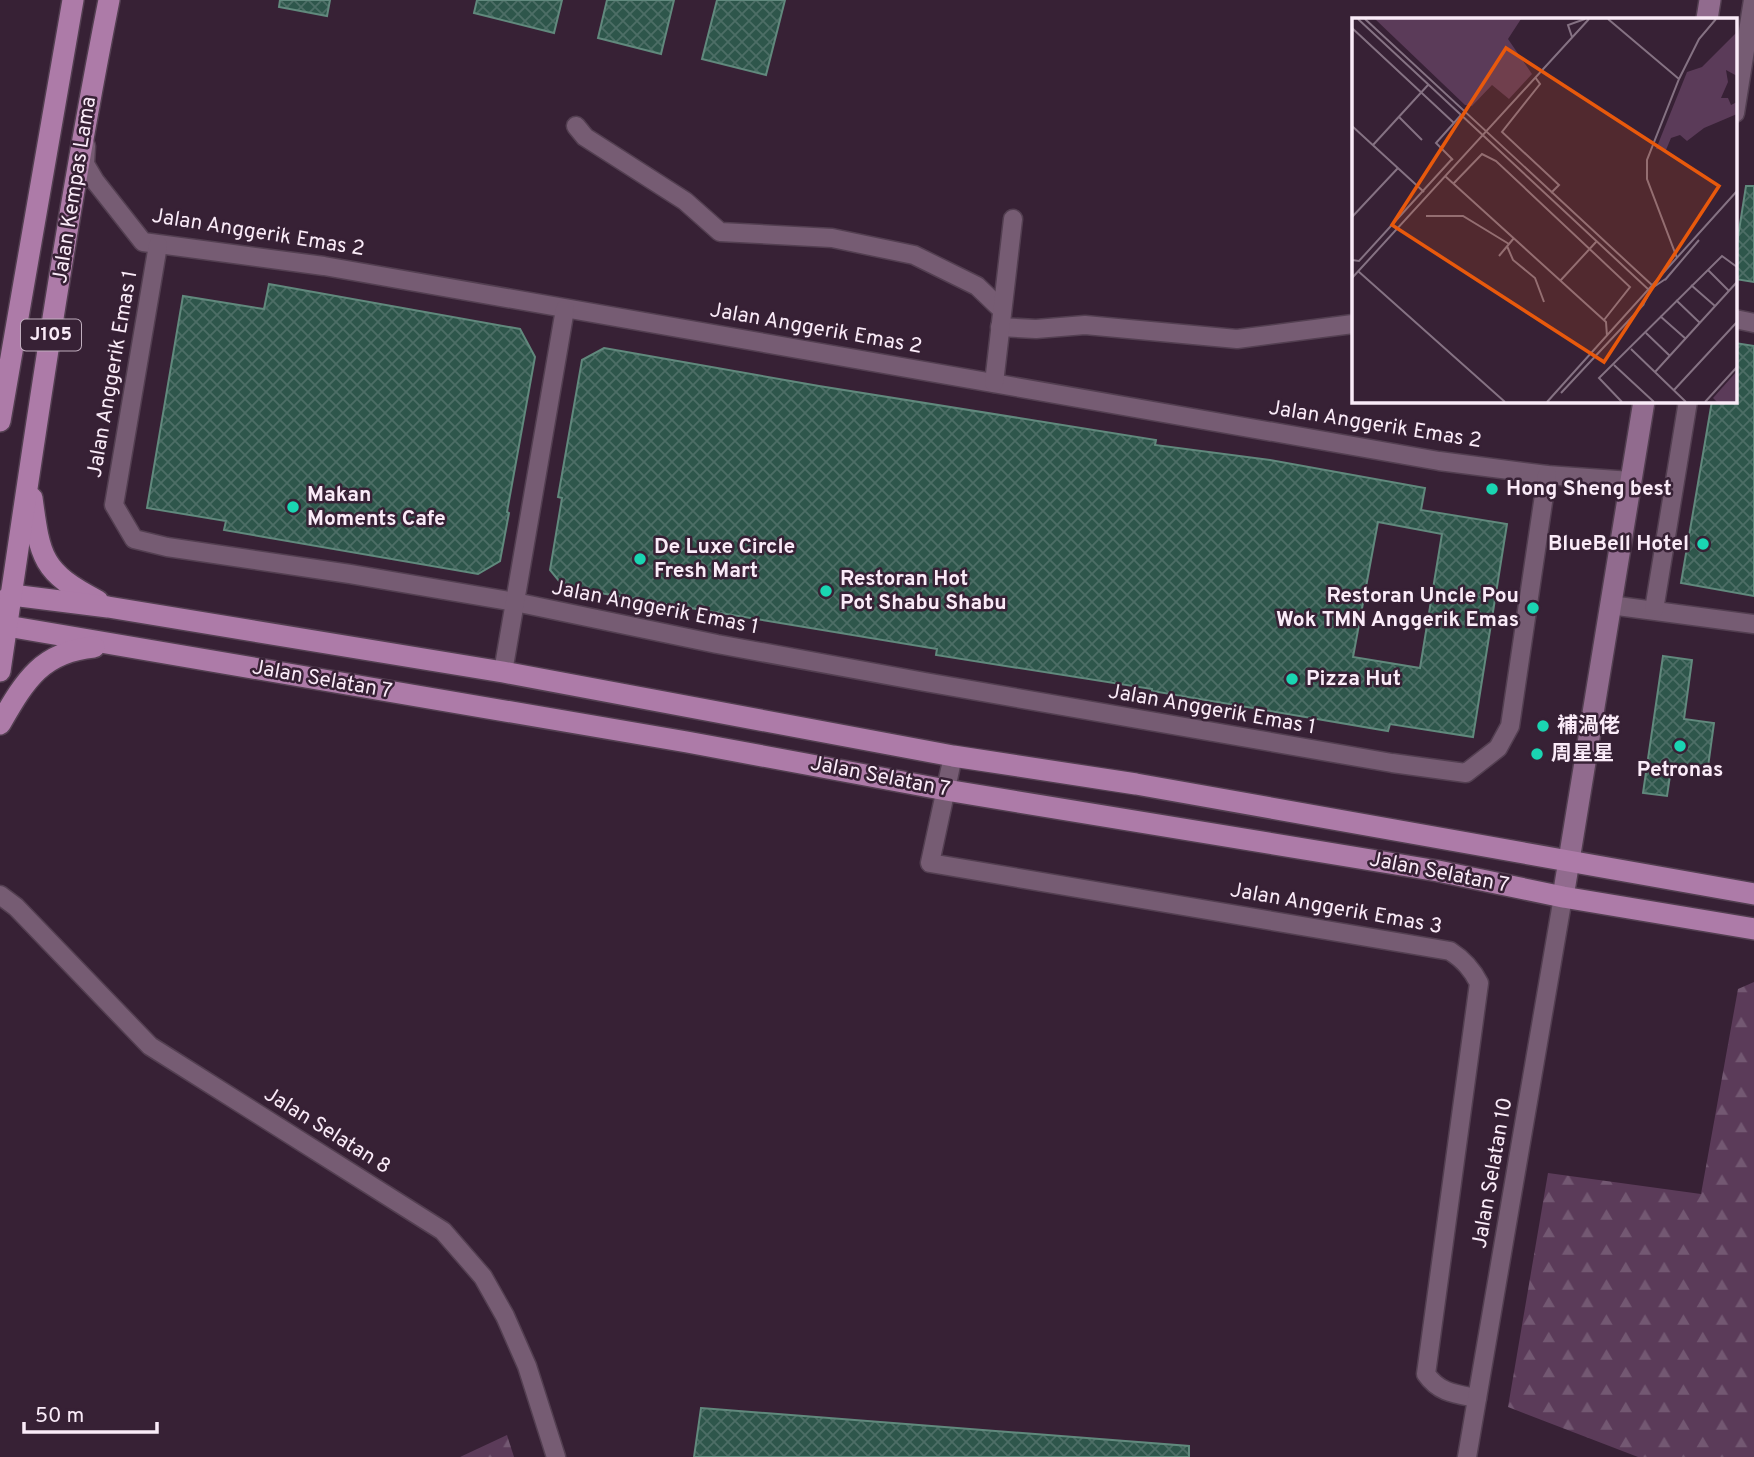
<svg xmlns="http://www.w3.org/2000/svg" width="1754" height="1457" viewBox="0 0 1754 1457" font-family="Overpass,'Noto Sans SC',sans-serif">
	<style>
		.forest { fill: url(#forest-firs) }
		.building { fill: url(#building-cross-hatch); stroke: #61897d; stroke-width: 2; fill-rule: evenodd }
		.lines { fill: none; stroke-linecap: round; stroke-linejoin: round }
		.street-casing { stroke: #533f51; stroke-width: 21 }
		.secondary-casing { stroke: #533f51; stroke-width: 24 }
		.primary-casing { stroke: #533f51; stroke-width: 24 }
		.street { stroke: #765c73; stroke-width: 18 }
		.secondary { stroke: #916b8e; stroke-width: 21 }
		.primary { stroke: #ad7ba8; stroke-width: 21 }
		.poi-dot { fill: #1ad5b2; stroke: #372135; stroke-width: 2.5 }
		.labels { text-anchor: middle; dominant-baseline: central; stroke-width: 5; stroke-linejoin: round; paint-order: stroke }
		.shield { fill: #372135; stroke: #c0aebe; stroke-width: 2 }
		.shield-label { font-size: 19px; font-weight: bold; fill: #faebf8 }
		.street-label { font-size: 21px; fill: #faebf8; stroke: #372135 }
		.poi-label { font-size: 21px; font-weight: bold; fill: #faebf8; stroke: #372135; text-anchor: start }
		.inset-road { fill: none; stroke: #857283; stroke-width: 2 }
		.view { fill: #e8590c; fill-opacity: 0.15; stroke: #e8590c; stroke-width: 3.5 }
		.inset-edge { fill: none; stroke: #faebf8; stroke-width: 3.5 }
	</style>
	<defs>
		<pattern id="forest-firs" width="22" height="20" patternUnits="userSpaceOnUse" patternTransform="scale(1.75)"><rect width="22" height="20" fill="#5b3b59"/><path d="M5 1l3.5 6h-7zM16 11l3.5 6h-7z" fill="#735872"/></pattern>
		<pattern id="building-cross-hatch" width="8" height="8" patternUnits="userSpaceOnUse" patternTransform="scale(1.75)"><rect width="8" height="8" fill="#2e564b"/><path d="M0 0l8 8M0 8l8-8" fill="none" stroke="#4d6e66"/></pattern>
	</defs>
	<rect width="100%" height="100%" fill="#372135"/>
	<g class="forest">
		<polygon points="1754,982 1754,1457 1638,1457 1508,1407 1548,1173 1701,1194 1738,989"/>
		<polygon points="507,1435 514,1457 460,1457"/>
	</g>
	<g class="building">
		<polygon points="280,0 330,0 327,16 279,7"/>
		<polygon points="477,0 562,0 554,33 474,13"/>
		<polygon points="607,0 674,0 661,54 598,38"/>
		<polygon points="717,0 785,0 766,75 702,59"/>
		<polygon points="1746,186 1754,186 1754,282 1735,279 1735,256"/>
		<polygon points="269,284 520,329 535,357 507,512 509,513 500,561 478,574 224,530 226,521 147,508 183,296 264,309"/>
		<polygon points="1735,343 1754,346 1754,596 1681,583 1712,401 1735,401"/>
		<path d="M 604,348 L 819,386 L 1156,440 L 1155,445 L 1270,460 L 1425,488 L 1421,510 L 1507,524 L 1473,737 L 1390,724 L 1388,731 L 1152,691 L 1152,689 L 936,655 L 937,649 L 564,587 L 550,570 L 562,498 L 558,497 L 582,360 ZM 1378,522 L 1442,534 L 1420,668 L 1353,657 Z"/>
		<polygon points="1663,656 1692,660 1684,719 1714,723 1707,774 1671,769 1667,796 1643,793"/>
		<polygon points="701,1408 1189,1446 1189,1457 694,1457"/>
	</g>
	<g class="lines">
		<g class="street-casing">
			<g id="street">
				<polyline points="1735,113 1753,0"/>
				<polyline points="576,126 585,137 685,201 720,232 832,238 914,255 977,286 1001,309"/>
				<polyline points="86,146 85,164 95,181 143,242 324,266 1439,461 1547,475 1631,481"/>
				<polyline points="158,245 114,505 134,539 167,547 350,574 515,602 717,644 925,682 1392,763 1466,773 1498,748 1510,726 1547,475"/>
				<polyline points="1735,319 1754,323"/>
				<polyline points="1000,327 1036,329 1085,325 1237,339 1353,324"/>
				<polyline points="994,383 1013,219"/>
				<polyline points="1610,605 1754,624"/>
				<polyline points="1654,610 1688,401"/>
				<polyline points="503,672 565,309"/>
				<path d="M 953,756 L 930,863 L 1450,951 C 1464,960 1472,969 1479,983 L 1426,1374 C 1439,1393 1456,1394 1477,1398"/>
				<polyline points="0,895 16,907 150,1046 443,1231 483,1277 505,1316 527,1366 556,1457"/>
				<polyline points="1467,1457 1563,897"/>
			</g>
		</g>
		<g class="secondary-casing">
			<g id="secondary">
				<polyline points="1707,19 1710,0"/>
				<polyline points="1563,897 1644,401"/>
			</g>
		</g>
		<g class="primary-casing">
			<g id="primary">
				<polyline points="0,421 73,0"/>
				<path d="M 32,498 C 40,558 42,572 98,601"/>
				<polyline points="0,604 12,595 108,607 503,672 953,756 1136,784 1754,894"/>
				<polyline points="0,618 7,626 687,742 946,790 1438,871 1563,897 1754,929"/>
				<path d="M 0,671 C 33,447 65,222 109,0"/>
				<path d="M 0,724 C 25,681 41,652 94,647"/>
			</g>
		</g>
		<use href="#street" class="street"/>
		<use href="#secondary" class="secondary"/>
		<use href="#primary" class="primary"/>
	</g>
	<g class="poi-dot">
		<circle cx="1492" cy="489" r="7"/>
		<circle cx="293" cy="507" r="7"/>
		<circle cx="1703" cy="544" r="7"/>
		<circle cx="640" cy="559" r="7"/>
		<circle cx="826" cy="591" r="7"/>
		<circle cx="1533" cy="608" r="7"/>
		<circle cx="1292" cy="679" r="7"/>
		<circle cx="1543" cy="726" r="7"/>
		<circle cx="1680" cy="746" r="7"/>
		<circle cx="1537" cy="754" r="7"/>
	</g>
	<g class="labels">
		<rect class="shield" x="21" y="319.5" width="60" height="31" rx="5"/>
		<g class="shield-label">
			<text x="51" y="335">J105</text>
		</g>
		<g class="street-label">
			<text transform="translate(75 190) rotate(-81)">Jalan Kempas Lama</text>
			<text transform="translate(258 233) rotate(9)">Jalan Anggerik Emas 2</text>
			<text transform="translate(816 329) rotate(10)">Jalan Anggerik Emas 2</text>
			<text transform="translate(113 374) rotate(-80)">Jalan Anggerik Emas 1</text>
			<text transform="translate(1375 425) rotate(9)">Jalan Anggerik Emas 2</text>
			<text transform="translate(655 608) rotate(11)">Jalan Anggerik Emas 1</text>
			<text transform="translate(322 680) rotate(10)">Jalan Selatan 7</text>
			<text transform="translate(1212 710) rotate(10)">Jalan Anggerik Emas 1</text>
			<text transform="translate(880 777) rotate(11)">Jalan Selatan 7</text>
			<text transform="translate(1439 873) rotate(11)">Jalan Selatan 7</text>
			<text transform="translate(1336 909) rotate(10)">Jalan Anggerik Emas 3</text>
			<text transform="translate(327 1131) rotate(32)">Jalan Selatan 8</text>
			<text transform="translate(1493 1173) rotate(-80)">Jalan Selatan 10</text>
		</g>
		<g class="poi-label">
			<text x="1506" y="489">Hong Sheng best</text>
			<text x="307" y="495">Makan<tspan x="307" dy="24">Moments Cafe</tspan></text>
			<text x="1689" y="544" text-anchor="end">BlueBell Hotel</text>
			<text x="654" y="547">De Luxe Circle<tspan x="654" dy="24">Fresh Mart</tspan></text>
			<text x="840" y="579">Restoran Hot<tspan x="840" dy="24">Pot Shabu Shabu</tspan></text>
			<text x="1519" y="596" text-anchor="end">Restoran Uncle Pou<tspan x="1519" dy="24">Wok TMN Anggerik Emas</tspan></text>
			<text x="1306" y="679">Pizza Hut</text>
			<text x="1557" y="726">補渦佬</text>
			<text x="1551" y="754">周星星</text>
			<text x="1680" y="770" text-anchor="middle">Petronas</text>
		</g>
	</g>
	<g transform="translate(1352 18)">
		<rect width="385" height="385" fill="#372135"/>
		<path d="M 385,353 L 385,384 L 365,384 L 361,380 Z" fill="#5b3b59"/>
		<path d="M 23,1 L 169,1 L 156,21 L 180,56 L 157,81 L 140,67 L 120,88 L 113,87 ZM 385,14 L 385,58 L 374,52 L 376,64 L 369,80 L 376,80 L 379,87 L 385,84 L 385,96 L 352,110 L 335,123 L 328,117 L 319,120 L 314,132 L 304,131 L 335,54 L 350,49 Z" fill="#5b3b59"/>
		<path class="inset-road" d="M 6,1 L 297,272 L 315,260M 13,1 L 301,268 L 291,287M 256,1 L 327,61M 0,10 L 102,105M 220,19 L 216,7 L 233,1M 183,59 L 188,66 L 150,114 L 207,167 L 199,175M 47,99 L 70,122M 0,108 L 72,174M 21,127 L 76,67M 101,142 L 84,125 L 109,97M 93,158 L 254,304 L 255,318M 102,165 L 130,136 L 144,143 L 278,269 L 252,302M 74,198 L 111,198 L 157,226M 0,199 L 46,150M 155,228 L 161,242 L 183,260 L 192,284M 147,238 L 162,220M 325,240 L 295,161 L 295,142 L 327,61 L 347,21 L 364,1M 0,242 L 7,243 L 100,141M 356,252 L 377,273M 6,253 L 153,384M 0,260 L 237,1M 313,262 L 347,222M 208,263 L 244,224M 339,267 L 363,288M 324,282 L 348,305M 308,298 L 334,321M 294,315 L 318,338M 279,331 L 334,384M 262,347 L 302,384M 303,354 L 385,264M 322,372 L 385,304M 209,375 L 292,286M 195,384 L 385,173M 270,384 L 247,360 L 370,238 L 385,249M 353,384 L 385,349"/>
		<path class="view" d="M 154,30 L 367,168 L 252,344 L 40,207 Z"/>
		<rect width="385" height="385" class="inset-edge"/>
	</g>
	<path d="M24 1422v10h133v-10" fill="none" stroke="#faebf8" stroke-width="3.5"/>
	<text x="35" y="1422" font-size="21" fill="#faebf8" stroke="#372135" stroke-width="5" paint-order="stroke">50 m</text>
</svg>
